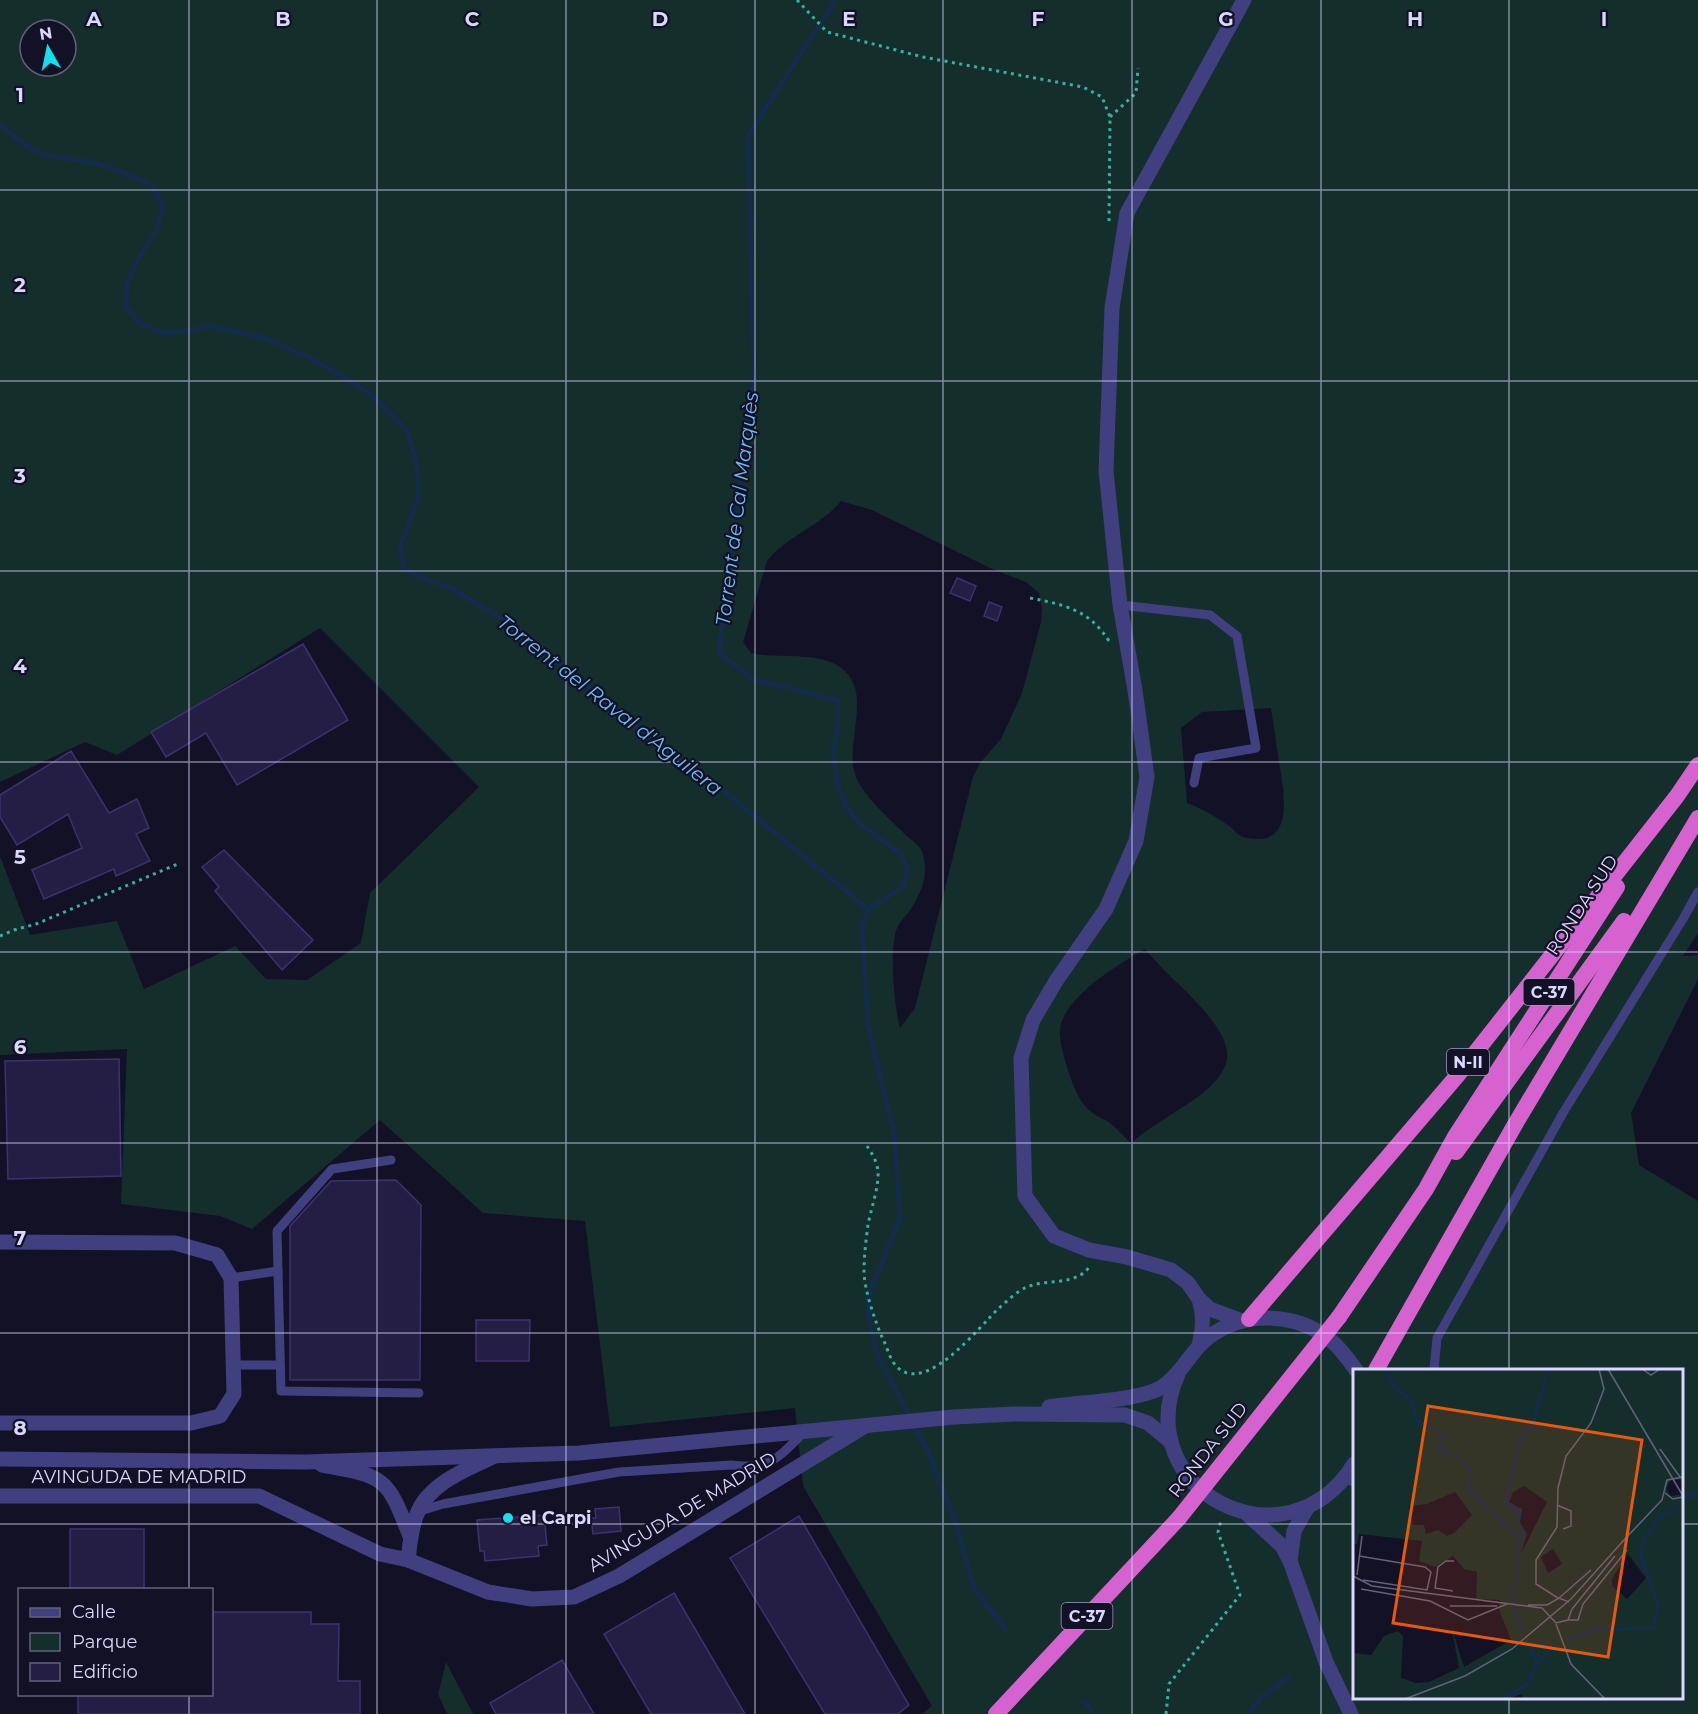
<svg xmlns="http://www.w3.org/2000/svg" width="1698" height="1714" viewBox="0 0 1698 1714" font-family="Montserrat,sans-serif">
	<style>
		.green { fill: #142e2c; fill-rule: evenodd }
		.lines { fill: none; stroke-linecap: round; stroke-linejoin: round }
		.stream { stroke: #142c4b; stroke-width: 5 }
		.building { fill: #251e44; stroke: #3c326e; stroke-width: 1.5 }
		.path { stroke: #39afa2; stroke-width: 3; stroke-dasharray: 3 4.5; stroke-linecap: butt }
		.service { stroke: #404080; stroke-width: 9 }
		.minor { stroke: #404080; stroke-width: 15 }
		.tertiary { stroke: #404080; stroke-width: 15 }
		.trunk { stroke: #d662cf; stroke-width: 16 }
		.trunk-bridge { stroke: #d662cf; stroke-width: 16 }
		.grid { fill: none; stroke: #dad8fc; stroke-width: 1.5; stroke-opacity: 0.55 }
		.poi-dot { fill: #13e0ec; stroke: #131125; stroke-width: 2 }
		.labels { text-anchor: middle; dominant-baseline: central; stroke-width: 4.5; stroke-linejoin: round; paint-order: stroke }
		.shield { fill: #131125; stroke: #9e9cbc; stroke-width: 1.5 }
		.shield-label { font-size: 16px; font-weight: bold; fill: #dad8fc }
		.street-label { font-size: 18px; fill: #dad8fc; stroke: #131125 }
		.poi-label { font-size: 18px; font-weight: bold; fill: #dad8fc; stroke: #131125; text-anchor: start }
		.water-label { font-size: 20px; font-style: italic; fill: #6ebbf4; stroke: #131125 }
		.inset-river { fill: none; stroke: #142c4b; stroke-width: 3 }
		.inset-road { fill: none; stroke: #63617b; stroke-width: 1.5 }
		.view { fill: #e8590c; fill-opacity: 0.15; stroke: #e8590c; stroke-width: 3 }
		.inset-edge { fill: none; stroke: #dad8fc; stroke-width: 3 }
		.grid-label { font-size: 20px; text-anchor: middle; font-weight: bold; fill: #dad8fc; stroke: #131125; stroke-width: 4.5; stroke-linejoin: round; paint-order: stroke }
	</style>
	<rect width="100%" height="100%" fill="#131125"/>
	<g class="green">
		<path d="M 0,0 L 1698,0 L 1698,933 L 1683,956 L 1698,955 L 1698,979 L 1631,1113 L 1639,1165 L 1698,1201 L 1698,1714 L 922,1714 L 932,1706 L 803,1486 L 795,1408 L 610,1427 L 585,1221 L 483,1213 L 380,1120 L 252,1229 L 220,1216 L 121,1204 L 127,1049 L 0,1055 L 0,856 L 30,935 L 117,921 L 144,989 L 235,946 L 266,979 L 307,980 L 361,943 L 370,893 L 479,787 L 320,628 L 117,755 L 85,742 L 0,782 ZM 30,30 L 66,30 L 66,66 L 30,66 ZM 841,501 L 872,510 L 990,568 L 1026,582 L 1039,593 L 1042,608 L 1041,622 L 1022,693 L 1001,739 L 980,763 L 973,777 L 915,1008 L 900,1028 C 894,1007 889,948 897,928 C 899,923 904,918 908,913 C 917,900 926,884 925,867 C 925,863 923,853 921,849 C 918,845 912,840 908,837 C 892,821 862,796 855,774 C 845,741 874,690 840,667 C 817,651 777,659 751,653 L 743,642 L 767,561 C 788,535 821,526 841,501 ZM 1271,708 L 1283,788 C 1285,809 1286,839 1258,839 C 1252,839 1244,838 1239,835 C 1236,833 1232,828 1229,826 C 1216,816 1202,809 1187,803 L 1181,728 L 1202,712 ZM 1145,949 C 1165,976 1229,1022 1227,1056 C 1227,1072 1211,1087 1199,1096 C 1177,1112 1152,1125 1131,1143 C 1123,1136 1116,1127 1107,1121 C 1099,1117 1091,1113 1085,1106 C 1074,1092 1070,1076 1065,1060 C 1062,1048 1058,1036 1061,1024 C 1069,994 1119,964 1145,949 ZM 1354,1370 L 1682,1370 L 1682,1698 L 1354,1698 Z"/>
		<polygon points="446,1662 473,1714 447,1714 438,1694"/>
	</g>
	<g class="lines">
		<g class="stream">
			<polyline points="834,0 833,4 748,135 754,375 719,653 753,679 838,700 838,727 833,750 837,783 847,808 860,824 900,853 908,869 903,887 868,909"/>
			<path d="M 0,125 C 15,135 25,148 43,154 C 58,159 73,158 89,162 C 112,167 133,176 154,187 L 163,208 L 156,231 L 137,261 L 127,284 L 126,307 L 141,324 L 163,333 L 187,331 L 210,326 L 261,337 L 307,356 L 370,393 L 407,430 L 414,454 L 418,477 L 418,500 L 400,546 L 404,569 L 427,580 L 451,588 L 518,629 L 700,778 L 724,791 L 868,909"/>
			<polyline points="868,909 862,925 868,1025 895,1139 900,1218 874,1281 867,1305 876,1352 928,1452 954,1518 974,1588 1005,1629"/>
			<polyline points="1682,1497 1698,1494"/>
			<polyline points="1086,1702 1094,1714"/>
			<polyline points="1249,1714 1261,1697 1289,1678"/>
		</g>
	</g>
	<g class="building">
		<polygon points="957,578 976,586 970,601 950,593"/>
		<polygon points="989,602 1002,607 997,621 984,616"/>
		<polygon points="303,644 348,720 237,785 206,733 166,757 151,732"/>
		<polygon points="71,751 109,813 137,799 149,828 136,834 150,861 116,876 114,869 44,899 32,870 82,848 68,814 17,845 0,817 0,795"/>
		<polygon points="224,850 313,940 282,970 215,891 219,887 202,867"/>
		<polygon points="119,1059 121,1176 8,1179 5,1061"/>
		<polygon points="396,1180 421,1205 420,1380 290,1380 290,1226 331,1181"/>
		<polygon points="476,1320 530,1320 529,1361 476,1361"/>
		<polygon points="619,1507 621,1531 593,1534 591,1518 596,1518 595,1509"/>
		<polygon points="544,1515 547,1545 538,1546 539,1556 485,1561 484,1551 480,1551 477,1520"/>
		<polygon points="799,1516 909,1705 898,1714 825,1714 730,1558"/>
		<rect x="70" y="1529" width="74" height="61"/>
		<polygon points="674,1593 745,1714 651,1714 604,1634"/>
		<polygon points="212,1612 311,1612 311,1624 339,1624 338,1681 360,1681 360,1714 78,1714 78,1695 212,1695"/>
		<polygon points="562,1660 594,1714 496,1714 490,1703"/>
	</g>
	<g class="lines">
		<g class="path">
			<polyline points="797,0 827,32 923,57 1083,87 1102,97 1110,117 1109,224"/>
			<polyline points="1110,117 1136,93 1138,68"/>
			<path d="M 1030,598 C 1065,605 1088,609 1109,641"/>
			<polyline points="0,936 14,930 36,924 180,863"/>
			<path d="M 867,1146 C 872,1153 877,1162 878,1171 C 879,1188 871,1208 868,1225 C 866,1239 864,1257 864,1271 C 864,1289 875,1321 882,1337 C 887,1346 889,1358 896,1366 C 925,1397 979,1327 998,1309 C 1006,1302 1017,1291 1027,1287 C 1048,1278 1075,1287 1090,1266"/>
			<polyline points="1166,1714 1169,1684 1240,1595 1218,1532 1221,1520"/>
		</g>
		<g class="service">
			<polyline points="1120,605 1210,615 1237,636 1256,748 1199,758 1194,783"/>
			<polyline points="391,1160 332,1169 277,1231 281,1391 419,1393"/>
			<polyline points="231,1278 278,1271"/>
			<polyline points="234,1365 280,1365"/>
			<polyline points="1434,1370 1437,1338 1563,1113 1683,919 1698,892"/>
			<polyline points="1345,1479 1354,1482"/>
			<path d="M 417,1512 L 443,1504 L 619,1472 L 731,1465 C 770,1470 777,1459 803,1433"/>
		</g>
		<g class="minor">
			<polyline points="0,1242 175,1243 217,1255 231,1278 234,1394 220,1416 191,1423 0,1423"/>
			<path d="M 1199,1299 C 1204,1316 1203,1328 1199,1346"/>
			<polyline points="1242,1321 1210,1309 1199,1299 1188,1283 1171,1270 1127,1257 1089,1250 1054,1236 1025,1196 1021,1058 1033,1020 1056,981 1106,909 1136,841 1147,777 1135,690 1120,605 1106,471 1112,308 1127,213 1244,0"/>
			<path d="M 322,1465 C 385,1476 387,1477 410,1536"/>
			<polyline points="0,1496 259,1496 380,1554 408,1560 488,1592 532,1599 574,1597 619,1576 865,1426"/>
			<path d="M 408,1560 C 410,1544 411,1528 417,1514 C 429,1483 467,1469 495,1456"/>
		</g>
		<g class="tertiary">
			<path d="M 1178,1374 C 1127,1490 1286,1573 1354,1464"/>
			<path d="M 1049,1407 C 1077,1402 1140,1401 1162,1387 C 1182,1374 1191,1350 1209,1337 C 1244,1311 1295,1312 1329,1339 C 1340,1347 1348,1359 1356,1370"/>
			<polyline points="0,1459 305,1462 579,1453 954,1417 1014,1414 1125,1415 1148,1423 1171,1442"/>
			<polyline points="1245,1512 1282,1546 1290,1561 1326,1662 1351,1714"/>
			<polyline points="1290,1561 1294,1531 1307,1508"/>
		</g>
		<g class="trunk">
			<polyline points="1456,1152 1624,921"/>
			<polyline points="1339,1317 1426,1189 1456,1135 1617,887"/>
			<polyline points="1249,1319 1457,1076 1677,796 1698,765"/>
			<polyline points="1376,1370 1517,1121 1698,818"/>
			<polyline points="996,1714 1179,1518"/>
		</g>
		<polyline class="trunk-bridge" points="1179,1518 1339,1317"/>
	</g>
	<path class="grid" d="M 189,0 L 189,1590M 377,0 L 377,1714M 566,0 L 566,1714M 755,0 L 755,1714M 943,0 L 943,1714M 1132,0 L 1132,1714M 1321,0 L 1321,1714M 1509,0 L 1509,1370M 0,190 L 1698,190M 0,381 L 1698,381M 0,571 L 1698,571M 0,762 L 1698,762M 0,952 L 1698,952M 0,1143 L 1698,1143M 0,1333 L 1698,1333M 0,1524 L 1354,1524M 1682,1524 L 1698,1524M 189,1694 L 189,1714M 1509,1698 L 1509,1714"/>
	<circle class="poi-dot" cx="508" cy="1518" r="6"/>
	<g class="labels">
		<g class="shield">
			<rect x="1523.5" y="979" width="51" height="26" rx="4.5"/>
			<rect x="1447" y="1049" width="42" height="26" rx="4.5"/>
			<rect x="1061.5" y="1603" width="51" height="26" rx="4.5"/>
		</g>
		<g class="shield-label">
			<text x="1549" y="992">C-37</text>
			<text x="1468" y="1062">N-II</text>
			<text x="1087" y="1616">C-37</text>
		</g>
		<g class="street-label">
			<text transform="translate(1582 905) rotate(-57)">RONDA SUD</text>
			<text transform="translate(1208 1450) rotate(-52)">RONDA SUD</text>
			<text x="139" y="1477">AVINGUDA DE MADRID</text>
			<text transform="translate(682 1512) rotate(-31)">AVINGUDA DE MADRID</text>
		</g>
		<g class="poi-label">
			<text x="520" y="1518">el Carpi</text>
		</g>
		<g class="water-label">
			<text transform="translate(737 509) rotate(-83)">Torrent de Cal Marquès</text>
			<text transform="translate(610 705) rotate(38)">Torrent del Raval d'Aguilera</text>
		</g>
	</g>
	<g transform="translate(1353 1369)">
		<rect width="330" height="330" fill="#131125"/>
		<path d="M 0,0 L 330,0 L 330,112 L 319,110 L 313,119 L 318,127 L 330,125 L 330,330 L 169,330 L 169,325 L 154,330 L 0,330 L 0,284 L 18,286 L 31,267 L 45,262 L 50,267 L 48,309 L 63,314 L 76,313 L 106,299 L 98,256 L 111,298 L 158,271 L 146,241 L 147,231 L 123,230 L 124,203 L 111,200 L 100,187 L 82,198 L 66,192 L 69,172 L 6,165 L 4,175 L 0,175 ZM 171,117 L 194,133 L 168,185 L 174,165 L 167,153 L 169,140 L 156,133 L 160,123 ZM 102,123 L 119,146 L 101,164 L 94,167 L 85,161 L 73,165 L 71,156 L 60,156 L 56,137 L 74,135 ZM 200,180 L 209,195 L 195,204 L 188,188 ZM 275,185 L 293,209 L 274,230 L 259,217 L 259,210 Z" fill="#142e2c" fill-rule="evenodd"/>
		<path class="inset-river" d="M 31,0 L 45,21 L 60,33 L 63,51 L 90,64 L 86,81 L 101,85 L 115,97 L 118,106 L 114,117 L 166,169M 168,169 L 172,165 L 165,156 L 167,142 L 152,134 L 167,69 L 180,54 L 195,0M 166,170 L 164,209 L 158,226 L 169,263M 215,271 L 240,261 L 300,259 L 305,235 L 288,188 L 291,170 L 308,147 L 326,139M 178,274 L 183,293M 149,330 L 174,316 L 183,295 L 204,275"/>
		<path class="inset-road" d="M 255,0 L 330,127M 289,0 L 298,6 L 307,0M 307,80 L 327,108M 312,124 L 320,130 L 330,128M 204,136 L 218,142 L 218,157 L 210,160M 269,173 L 309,131 L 314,111 L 330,108M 6,187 L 72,198 L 78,203 L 74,221 L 10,211M 4,206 L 9,167M 0,207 L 19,217 L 189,239 L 203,254 L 215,251 L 219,240M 8,220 L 77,232 L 115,251 L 154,235M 100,222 L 82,219 L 85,198 L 93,192 L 101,192M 205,229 L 183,215 L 183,191 L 204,158 L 205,119 L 213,87 L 238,54 L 251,20 L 246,0M 206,229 L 238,201M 175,236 L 194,236 L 206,229 L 216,233M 97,237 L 144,237M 219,240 L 262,187M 215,251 L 225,251 L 230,235 L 274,181M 203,255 L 218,295 L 252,330M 52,330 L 112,307 L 159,280 L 218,230 L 271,171"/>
		<path class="view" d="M 75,37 L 289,71 L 255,288 L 40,254 Z"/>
		<rect width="330" height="330" class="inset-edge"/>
	</g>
	<g class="grid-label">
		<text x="94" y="26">A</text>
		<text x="283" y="26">B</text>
		<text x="472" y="26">C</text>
		<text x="660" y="26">D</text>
		<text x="849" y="26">E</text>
		<text x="1038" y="26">F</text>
		<text x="1226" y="26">G</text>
		<text x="1415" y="26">H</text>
		<text x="1604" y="26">I</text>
		<text x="20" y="102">1</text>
		<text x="20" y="292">2</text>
		<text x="20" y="483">3</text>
		<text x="20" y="673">4</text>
		<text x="20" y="864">5</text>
		<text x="20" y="1054">6</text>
		<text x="20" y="1245">7</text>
		<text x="20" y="1435">8</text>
	</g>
	<rect x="18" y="1588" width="195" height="108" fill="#131125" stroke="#63617b" stroke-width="1.5"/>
	<rect x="30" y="1608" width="30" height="9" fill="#404080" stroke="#63617b" stroke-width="1.5"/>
	<text x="72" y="1618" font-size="18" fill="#dad8fc">Calle</text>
	<rect x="30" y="1633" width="30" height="18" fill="#142e2c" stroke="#63617b" stroke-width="1.5"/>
	<text x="72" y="1648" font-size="18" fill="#dad8fc">Parque</text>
	<rect x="30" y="1663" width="30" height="18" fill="#251e44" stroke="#63617b" stroke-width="1.5"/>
	<text x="72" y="1678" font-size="18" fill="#dad8fc">Edificio</text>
	<g transform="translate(48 48) rotate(351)"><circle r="28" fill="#131125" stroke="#63617b" stroke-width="1.5"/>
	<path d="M0-4.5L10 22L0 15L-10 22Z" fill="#13e0ec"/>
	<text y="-9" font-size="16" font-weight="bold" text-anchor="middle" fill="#dad8fc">N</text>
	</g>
</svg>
